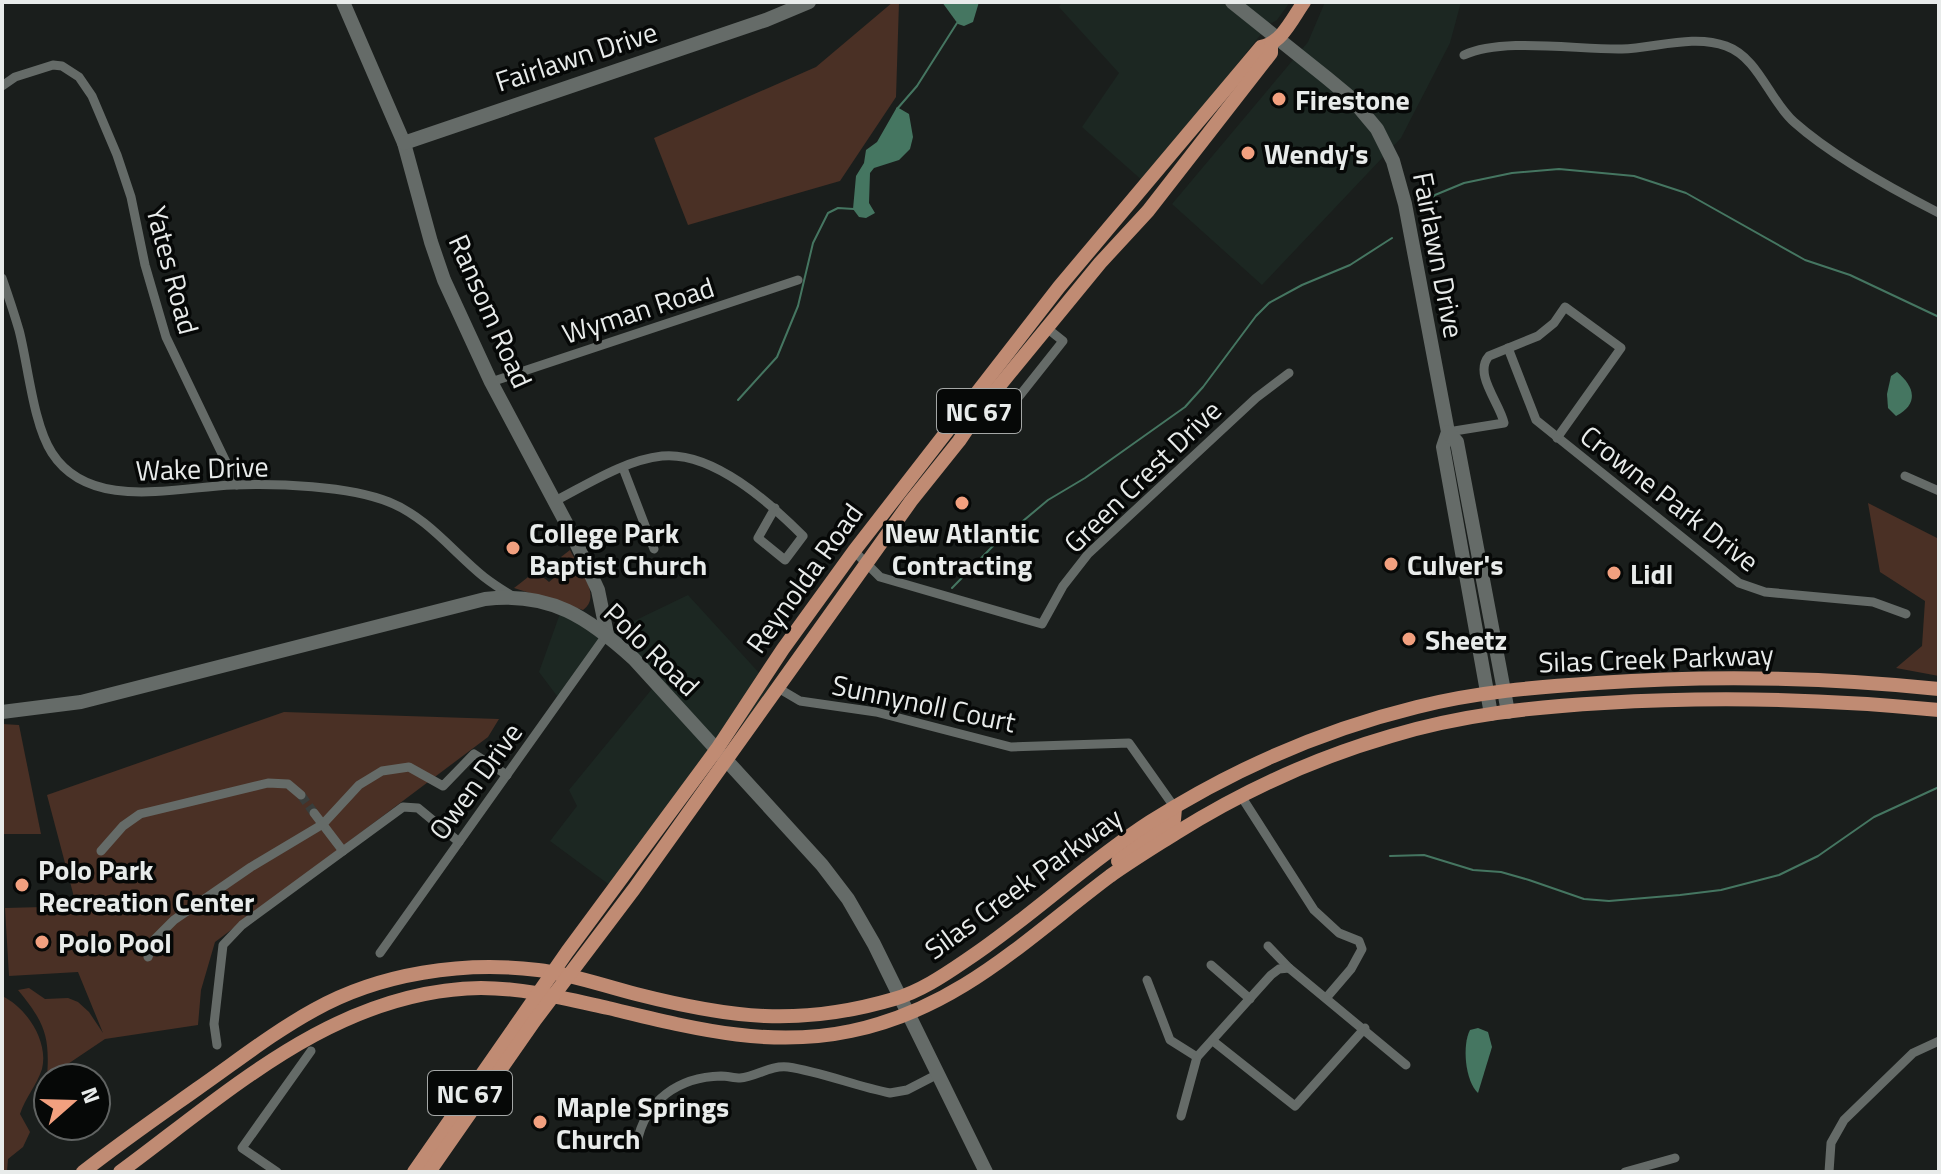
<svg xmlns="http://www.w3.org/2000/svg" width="1941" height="1174" viewBox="0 0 1941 1174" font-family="'Titillium Web',sans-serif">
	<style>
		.built { fill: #1c2722 }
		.green { fill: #4a3025 }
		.water { fill: #457661 }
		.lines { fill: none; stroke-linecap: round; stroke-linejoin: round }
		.stream { stroke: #457661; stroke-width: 2 }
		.street-tunnel { stroke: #393d3b; stroke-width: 9; stroke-dasharray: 9 4.5; stroke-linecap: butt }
		.street { stroke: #656b68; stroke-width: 9 }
		.secondary { stroke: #656b68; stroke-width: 14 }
		.primary { stroke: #c08b73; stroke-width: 14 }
		.poi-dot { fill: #f2a07f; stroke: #060807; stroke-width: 3 }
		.labels { text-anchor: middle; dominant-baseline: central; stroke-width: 7; stroke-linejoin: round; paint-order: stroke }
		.shield { fill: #060807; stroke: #a4a7a6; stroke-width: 2 }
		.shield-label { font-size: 26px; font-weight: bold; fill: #e8ebea }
		.street-label { font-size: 28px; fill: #e8ebea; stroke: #060807 }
		.poi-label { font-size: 28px; font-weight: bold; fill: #e8ebea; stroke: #060807; text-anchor: start }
	</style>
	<rect width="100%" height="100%" fill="#1a1e1c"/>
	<g class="built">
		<polygon points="1062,2 1226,2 1265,29 1144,182 1082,127 1119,73 1059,7"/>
		<polygon points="1241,2 1290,2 1277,20 1272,23 1265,22"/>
		<polygon points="1325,2 1461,2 1450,43 1401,138 1262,285 1172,204 1308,42"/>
		<polygon points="688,595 771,686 758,709 717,749 615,889 550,841 577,806 569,790 656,684 607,635 560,700 539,672 562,608 607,634"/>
	</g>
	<g class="green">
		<polygon points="893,2 899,2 896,97 840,181 688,225 654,138 816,67"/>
		<polygon points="1868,503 1939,539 1939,676 1896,668 1922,646 1925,601 1880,572"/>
		<path d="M 570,550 C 578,566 603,597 583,610 L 514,588 C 531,576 532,568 549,582 L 568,566 L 561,557 Z"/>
		<path d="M 284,712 L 499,719 L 488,737 L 215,942 L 201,990 L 198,1025 L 105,1039 L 47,1078 C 50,1036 45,1023 18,990 L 29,988 L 45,999 L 68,998 L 78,1002 L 89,1012 L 103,1033 L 78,972 L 9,976 L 5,908 L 43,907 L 43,897 L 74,897 L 47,795 Z"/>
		<polygon points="2,724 19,725 41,834 2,834"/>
		<path d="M 2,996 C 26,1007 49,1041 42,1069 C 37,1085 25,1098 20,1114 L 30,1132 L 23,1147 L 8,1159 L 7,1172 L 2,1172 Z"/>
	</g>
	<g class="water">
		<polygon points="942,2 979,2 973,22 964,26 958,24"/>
		<polygon points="897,107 909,114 913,137 910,149 899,160 874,168 870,173 869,203 875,213 866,218 859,217 853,209 856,176 864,163 866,150 877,142"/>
		<path d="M 1897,372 C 1915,387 1919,404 1896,416 L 1888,408 L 1887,394 L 1891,376 Z"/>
		<path d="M 1478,1028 L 1488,1032 L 1492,1047 L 1478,1093 C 1465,1081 1462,1045 1470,1030 Z"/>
	</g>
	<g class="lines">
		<g class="stream">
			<polyline points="897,109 917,86 957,23"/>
			<polyline points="1421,208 1435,195 1464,183 1512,173 1559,169 1634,176 1686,193 1805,260 1850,275 1939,317"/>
			<polyline points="738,400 777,357 798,306 813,243 828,213 838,208 854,209"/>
			<polyline points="952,588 992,547 1048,500 1085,478 1185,407 1203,387 1256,316 1269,303 1302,285 1350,265 1392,238"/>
			<polyline points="1390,856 1424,855 1473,870 1501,872 1529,880 1584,899 1609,901 1680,895 1721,890 1779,875 1818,856 1874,817 1939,787"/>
		</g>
		<polyline class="street-tunnel" points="301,795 314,813"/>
		<g class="street">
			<path d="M 1464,55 C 1503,37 1578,50 1622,49 C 1655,48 1694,34 1726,46 C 1759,58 1769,100 1794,122 C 1831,155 1894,190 1939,213"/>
			<polyline points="2,86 15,77 53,65 62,66 79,77 92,96 117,155 131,197 145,265 166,337 237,485"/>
			<path d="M 2,278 C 8,295 14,313 19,330 C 28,364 33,424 52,453 C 90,512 176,487 233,485 C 276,483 349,486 389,502 C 427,517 453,552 484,577 C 493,584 504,591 514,597"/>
			<polyline points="1508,348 1536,420 1739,583 1765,592 1873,602 1906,614"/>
			<polyline points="491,382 798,280"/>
			<polyline points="1006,413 1063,341 1048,329"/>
			<path d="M 1448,432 L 1504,423 C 1500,403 1473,374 1489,356 L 1538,336 L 1554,323 L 1565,307 L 1621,348 L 1557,438"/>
			<polyline points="623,468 654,549"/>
			<polyline points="1905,476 1939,491"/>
			<path d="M 555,501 C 588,484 625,460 662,456 C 713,451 770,503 803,536 L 785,560 L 758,538 L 775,508"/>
			<polyline points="854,551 880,577 1042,624 1063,586 1088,554 1256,398 1289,373"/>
			<polyline points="778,688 800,701 876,712 1011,747 1129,743 1175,808"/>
			<polyline points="1241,796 1314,910 1339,933 1359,941 1362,949 1351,969 1327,997"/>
			<polyline points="314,813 343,851"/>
			<polyline points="101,851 123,826 140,814 268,783 288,784 301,795"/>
			<polyline points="1268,946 1289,968 1406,1065"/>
			<polyline points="380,953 607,634"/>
			<polyline points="148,957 155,939 174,920 251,867 323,824 359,785 382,771 409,767 443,786 474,754 507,775"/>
			<polyline points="1211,965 1250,999"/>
			<polyline points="1147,980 1170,1040 1197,1057"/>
			<polyline points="1213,1041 1295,1106 1365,1028"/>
			<polyline points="217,1045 214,1024 223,945 242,925 403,807 418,808 459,842"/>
			<polyline points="1181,1116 1197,1057 1271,975 1279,969 1289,968"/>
			<path d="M 637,1143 C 645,1100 679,1077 721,1076 C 727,1076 734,1078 740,1078 C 756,1077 770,1065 788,1067 C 822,1072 855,1086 890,1093 L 907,1090 L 938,1074"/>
			<polyline points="277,1172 242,1148 311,1051"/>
			<polyline points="1625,1172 1675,1158"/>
			<polyline points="1829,1172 1831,1143 1844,1120 1913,1053 1939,1041"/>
		</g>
		<g class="secondary">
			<polyline points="343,2 404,143 431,242 444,280 491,382 572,534 598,590 607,634"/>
			<polyline points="1232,2 1327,78 1351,98 1377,129 1393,161 1405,204 1448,432 1443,447 1491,714"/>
			<polyline points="404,143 766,20 809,2"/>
			<polyline points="1448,432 1457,442 1508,712"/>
			<path d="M 2,712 L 81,702 L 485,599 C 550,591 589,618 634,659 L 822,865 L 848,899 L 874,944 L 986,1172"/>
		</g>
		<g class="primary">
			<polyline points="1118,861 1174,820 1175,808"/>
			<path d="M 83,1172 C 120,1143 159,1116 197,1089 C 236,1062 272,1033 314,1010 C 380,973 463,961 538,970 C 571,974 604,986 636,994 C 730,1018 799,1027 894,999 C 919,992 943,976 965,961 C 1029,919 1085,864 1150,822 C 1232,770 1323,730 1417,707 C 1476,692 1536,687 1597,683 C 1711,675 1825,677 1939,689"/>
			<path d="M 120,1172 C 230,1091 337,990 481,988 C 524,988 567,999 608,1008 C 688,1027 767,1049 851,1031 C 958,1009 1026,939 1110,876 C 1131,861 1154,847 1176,833 C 1243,791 1315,758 1391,736 C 1460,715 1532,707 1604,703 C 1716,696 1828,699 1939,710"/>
			<path d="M 414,1172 L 567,952 L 717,749 L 783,649 L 854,551 L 1059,287 L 1261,47 C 1282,43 1292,19 1304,2"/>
			<polyline points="429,1172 535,1020 634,889 911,501 959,441 982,407 1100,263 1148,211 1271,53 1271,45"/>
		</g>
	</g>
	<g class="poi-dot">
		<circle cx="1279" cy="99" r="8"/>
		<circle cx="1248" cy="153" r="8"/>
		<circle cx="962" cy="503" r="8"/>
		<circle cx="513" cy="548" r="8"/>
		<circle cx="1391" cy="564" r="8"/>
		<circle cx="1614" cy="573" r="8"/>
		<circle cx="1409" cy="639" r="8"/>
		<circle cx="22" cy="885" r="8"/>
		<circle cx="42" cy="942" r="8"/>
		<circle cx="540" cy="1122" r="8"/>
	</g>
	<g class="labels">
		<g class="shield">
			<rect x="937" y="389" width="84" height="44" rx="6"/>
			<rect x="428" y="1071" width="84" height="44" rx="6"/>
		</g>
		<g class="shield-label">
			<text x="979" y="411">NC 67</text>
			<text x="470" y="1093">NC 67</text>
		</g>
		<g class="street-label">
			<text transform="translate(576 56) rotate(-18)">Fairlawn Drive</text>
			<text transform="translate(1439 255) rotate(79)">Fairlawn Drive</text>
			<text transform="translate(173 270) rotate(75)">Yates Road</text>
			<text transform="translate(638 310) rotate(-18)">Wyman Road</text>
			<text transform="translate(491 311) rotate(66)">Ransom Road</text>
			<text transform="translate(202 468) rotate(-2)">Wake Drive</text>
			<text transform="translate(1142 476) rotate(-44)">Green Crest Drive</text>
			<text transform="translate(1670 498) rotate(38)">Crowne Park Drive</text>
			<text transform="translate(804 578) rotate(-54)">Reynolda Road</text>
			<text transform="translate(652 649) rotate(44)">Polo Road</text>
			<text transform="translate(1656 658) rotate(-2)">Silas Creek Parkway</text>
			<text transform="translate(924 703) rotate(12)">Sunnynoll Court</text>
			<text transform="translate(475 781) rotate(-54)">Owen Drive</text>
			<text transform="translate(1023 883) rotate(-36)">Silas Creek Parkway</text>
		</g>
		<g class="poi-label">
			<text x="1295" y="99">Firestone</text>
			<text x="1264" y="153">Wendy's</text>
			<text x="529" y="532">College Park<tspan x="529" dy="32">Baptist Church</tspan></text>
			<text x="962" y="532" text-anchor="middle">New Atlantic<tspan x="962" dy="32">Contracting</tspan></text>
			<text x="1407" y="564">Culver's</text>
			<text x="1630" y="573">Lidl</text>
			<text x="1425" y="639">Sheetz</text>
			<text x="38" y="869">Polo Park<tspan x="38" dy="32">Recreation Center</tspan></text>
			<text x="58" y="942">Polo Pool</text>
			<text x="556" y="1106">Maple Springs<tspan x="556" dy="32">Church</tspan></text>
		</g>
	</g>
	<rect width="1941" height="1174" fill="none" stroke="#e8ebea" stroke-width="8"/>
	<g transform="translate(72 1102) rotate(70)"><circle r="38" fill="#060807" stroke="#606362" stroke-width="2"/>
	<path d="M0-6L14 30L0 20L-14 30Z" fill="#f2a07f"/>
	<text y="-12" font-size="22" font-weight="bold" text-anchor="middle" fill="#e8ebea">N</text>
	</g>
</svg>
